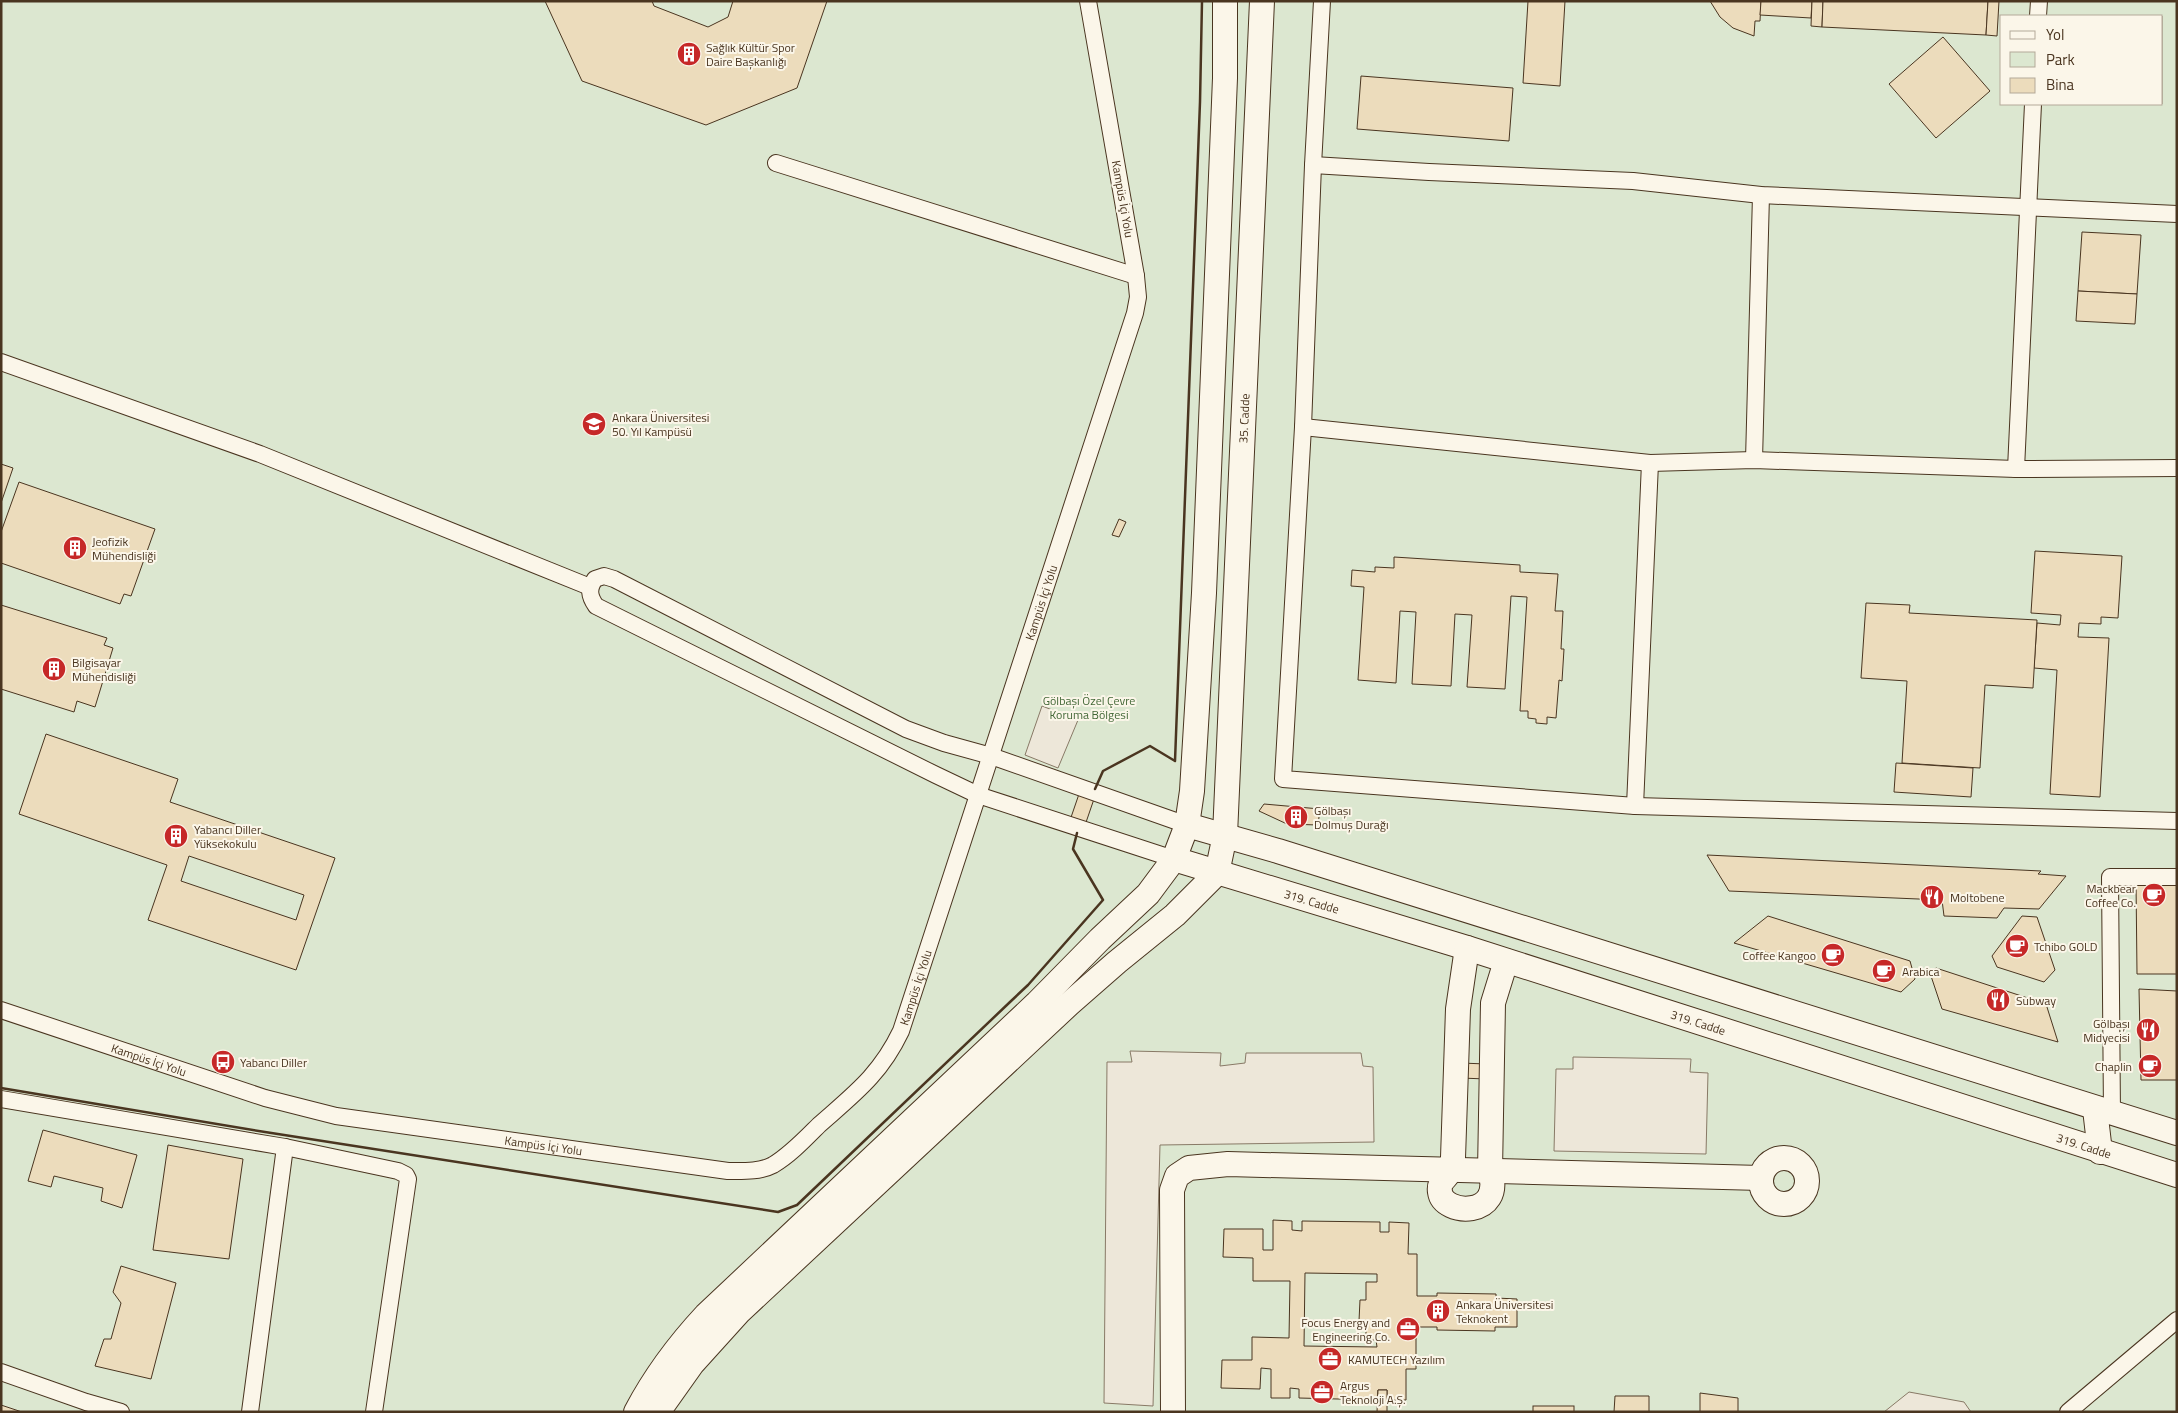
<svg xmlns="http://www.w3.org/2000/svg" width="2178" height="1413" viewBox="0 0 2178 1413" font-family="'Titillium Web',sans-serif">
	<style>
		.green { fill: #dce7d0; stroke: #887966; fill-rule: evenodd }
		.parking { fill: #ede7d9; stroke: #887966 }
		.building { fill: #ecdcbc; stroke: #4a3520; fill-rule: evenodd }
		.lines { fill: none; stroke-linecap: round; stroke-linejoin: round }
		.street-casing { stroke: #4a3520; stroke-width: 18 }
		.secondary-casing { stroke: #4a3520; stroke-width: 26 }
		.street { stroke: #fbf6e9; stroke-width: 16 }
		.secondary { stroke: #fbf6e9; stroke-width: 24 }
		.wall { stroke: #4a3520; stroke-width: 2.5 }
		.labels { text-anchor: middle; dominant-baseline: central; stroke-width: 4; stroke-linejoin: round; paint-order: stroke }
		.poi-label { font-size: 12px; fill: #4a3520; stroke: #fbf6e9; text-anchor: start }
		.street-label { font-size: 12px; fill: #4a3520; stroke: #fbf6e9 }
		.park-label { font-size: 12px; fill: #436837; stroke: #fbf6e9 }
	</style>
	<rect width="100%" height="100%" fill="#fbf6e9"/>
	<path class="green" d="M 1,1 L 2177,1 L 2177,1412 L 1,1412 ZM 2002,16 L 2162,16 L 2162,104 L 2002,104 Z"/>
	<g class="parking">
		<polygon points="1042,706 1078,720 1058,768 1025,755"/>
		<polygon points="1130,1051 1221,1053 1220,1066 1245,1063 1246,1053 1361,1053 1363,1066 1373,1067 1374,1142 1160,1145 1153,1406 1104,1403 1107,1062 1132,1062"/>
		<polygon points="1573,1057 1691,1059 1690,1072 1708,1073 1706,1154 1554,1151 1556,1069 1573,1069"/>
		<polygon points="1909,1392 1964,1402 1971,1412 1884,1412"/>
	</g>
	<g class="building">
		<polygon points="545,1 652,1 654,6 708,27 728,17 733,1 827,1 797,88 706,125 582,81"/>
		<polygon points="1528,1 1565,1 1560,86 1523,83"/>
		<polygon points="1710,1 1761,1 1760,21 1755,21 1754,36 1733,28 1720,17"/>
		<polygon points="1761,1 1812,1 1811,18 1760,15"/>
		<polygon points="1812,1 1823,1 1822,27 1811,26"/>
		<polygon points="1823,1 1988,1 1986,35 1822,27"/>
		<polygon points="1988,1 1999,1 1997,36 1986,35"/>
		<polygon points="1943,37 1990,91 1936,138 1889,84"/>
		<polygon points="1361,76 1513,88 1509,141 1357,129"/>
		<polygon points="2082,232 2141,235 2137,294 2078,291"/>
		<polygon points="2078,291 2137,294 2135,324 2076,321"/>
		<polygon points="1,464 13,468 1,503"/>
		<polygon points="19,482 155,529 131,596 124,594 120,604 1,563 1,532"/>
		<polygon points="1119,519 1126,522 1119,537 1112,535"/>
		<polygon points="2035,551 2122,556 2118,618 2101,617 2101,624 2079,623 2078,637 2109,638 2100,797 2050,794 2057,670 2034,668 2037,623 2060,625 2061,615 2031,613"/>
		<polygon points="1394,557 1520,565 1520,572 1558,574 1555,611 1563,611 1561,649 1564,649 1562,681 1559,680 1556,718 1547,717 1547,724 1536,723 1536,719 1528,718 1528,711 1520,711 1527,597 1511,596 1505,689 1467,687 1472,615 1455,614 1451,686 1412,684 1416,612 1400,611 1396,683 1358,680 1364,587 1351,586 1352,570 1375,572 1375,567 1394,568"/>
		<polygon points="1866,603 1910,605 1909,613 2037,620 2033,688 1985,685 1980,768 1902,763 1907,681 1861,678"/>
		<polygon points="1,605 107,638 104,645 113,648 95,707 77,701 74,712 1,689"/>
		<path d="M 46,734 L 178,779 L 170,802 L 335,858 L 296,970 L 148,920 L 167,865 L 19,814 ZM 189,856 L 304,895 L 296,920 L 181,881 Z"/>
		<polygon points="1896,763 1973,768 1971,797 1894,792"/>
		<polygon points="1079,794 1094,799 1082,834 1067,829"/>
		<polygon points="1264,804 1320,809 1318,825 1287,824 1259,811"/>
		<polygon points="1707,855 2041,871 2038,874 2066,876 2039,909 2004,908 1997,918 1944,916 1942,900 1729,891"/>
		<polygon points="2136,881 2177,881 2177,974 2137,974"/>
		<polygon points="1768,916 1910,961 1915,979 1901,992 1734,943"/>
		<polygon points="2022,916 2037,917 2055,970 2044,982 1997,967 1992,956"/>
		<polygon points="1936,968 2046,1004 2058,1042 1942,1009 1930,973"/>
		<polygon points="2139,989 2177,991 2177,1080 2141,1080"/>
		<polygon points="1461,1063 1486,1064 1486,1079 1461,1078"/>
		<polygon points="43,1130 137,1155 122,1208 101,1201 103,1188 54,1176 51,1187 28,1181"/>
		<polygon points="168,1145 243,1159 229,1259 153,1250"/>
		<path d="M 1273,1220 L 1292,1221 L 1292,1230 L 1302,1231 L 1302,1221 L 1380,1222 L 1380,1232 L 1389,1232 L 1389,1222 L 1409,1223 L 1408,1254 L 1417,1254 L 1417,1296 L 1437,1296 L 1437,1293 L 1496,1294 L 1496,1298 L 1517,1299 L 1517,1327 L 1495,1327 L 1495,1331 L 1437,1330 L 1437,1327 L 1416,1327 L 1416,1369 L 1406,1369 L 1406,1400 L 1387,1400 L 1387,1390 L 1378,1390 L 1377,1400 L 1299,1398 L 1299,1389 L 1290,1388 L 1290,1398 L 1271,1398 L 1271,1369 L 1261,1368 L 1260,1389 L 1221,1388 L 1222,1360 L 1252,1360 L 1252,1337 L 1289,1338 L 1290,1281 L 1253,1281 L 1253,1258 L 1223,1257 L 1224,1229 L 1263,1229 L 1263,1250 L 1273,1250 ZM 1305,1273 L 1377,1274 L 1377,1282 L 1366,1282 L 1366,1300 L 1360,1300 L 1359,1321 L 1366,1321 L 1366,1340 L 1376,1340 L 1377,1347 L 1304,1346 Z"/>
		<polygon points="121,1266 176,1283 151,1379 95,1366 104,1339 111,1339 121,1303 113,1292"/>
		<polygon points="1378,1390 1387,1390 1387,1412 1377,1412"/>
		<polygon points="1700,1393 1738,1398 1738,1412 1700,1412"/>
		<polygon points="1615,1396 1649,1396 1649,1412 1614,1412"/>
		<polygon points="1,1405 22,1412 1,1412"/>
		<rect x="1533" y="1406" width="41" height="6"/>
	</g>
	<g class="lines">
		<g class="street-casing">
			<g id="street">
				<polyline points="1322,1 1313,165 1303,427 1283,779 1635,806 2177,821"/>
				<polyline points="2038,16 2039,1"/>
				<polyline points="776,163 1136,276"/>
				<polyline points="1313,165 1429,172 1633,181 1761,195 2177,214"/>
				<polyline points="1,362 260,454 590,587"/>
				<polyline points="1303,427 1650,463 1754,460 2016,469 2177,468"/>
				<polyline points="1754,460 1761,195"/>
				<polyline points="2016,469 2033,104"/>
				<polyline points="1635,806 1650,463"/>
				<path d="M 1174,859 L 978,795 L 936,775 L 596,606 C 589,596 588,589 595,579 L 604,576 L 614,579 L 906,729 L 944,743 L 991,756 L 1187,825"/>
				<path id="s1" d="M 1,1010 L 265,1098 L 336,1116 L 728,1171 C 742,1171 760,1172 773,1165 C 790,1155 805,1139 819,1125 C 854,1094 880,1075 901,1031 L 1135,313 L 1138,297 L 1136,276 L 1088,1"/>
				<polyline points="1,1099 285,1147 398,1171 406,1175 408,1179 374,1412"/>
				<polyline points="2112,1114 2110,877 2177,877"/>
				<polyline points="1,1372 86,1402 121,1412"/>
				<polyline points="250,1412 285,1147"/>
				<polyline points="2068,1412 2177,1320"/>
			</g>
		</g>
		<g class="secondary-casing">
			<g id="secondary">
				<polyline points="1187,825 1278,851 2177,1133"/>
				<path id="s2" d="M 1174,859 L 1467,948 L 2177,1175"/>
				<path d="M 1467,948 L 1458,1009 L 1453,1158 C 1452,1161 1452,1166 1451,1169 C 1448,1178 1438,1180 1440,1192 C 1443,1216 1505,1218 1490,1171 L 1493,1003 L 1506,961"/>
				<polyline points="2095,1109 2100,1152"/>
				<circle cx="1784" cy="1181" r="23"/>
				<path d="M 636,1412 C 655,1376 679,1344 706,1315 L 1037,1003 L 1100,939 L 1148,894 L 1174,859 L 1187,825 L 1192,791 L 1204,593 L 1225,78 L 1225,1"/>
				<path id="s3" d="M 658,1412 L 692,1364 L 739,1312 L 1069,1004 L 1117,962 L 1175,915 L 1217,873 L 1225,835 L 1262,1"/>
				<polyline points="1173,1412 1172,1190 1177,1176 1189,1168 1228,1164 1761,1178"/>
			</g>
		</g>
		<use href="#street" class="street"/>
		<use href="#secondary" class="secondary"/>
		<g class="wall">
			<polyline points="1095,789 1103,771 1150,746 1175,761 1200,102 1202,1"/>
			<polyline points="1,1088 265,1132 778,1212 797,1205 1010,1002 1028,985 1103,900 1073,849 1077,833"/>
		</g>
	</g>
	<defs>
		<g id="building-disc" transform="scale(1.25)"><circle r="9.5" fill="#c62828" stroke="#fbf6e9"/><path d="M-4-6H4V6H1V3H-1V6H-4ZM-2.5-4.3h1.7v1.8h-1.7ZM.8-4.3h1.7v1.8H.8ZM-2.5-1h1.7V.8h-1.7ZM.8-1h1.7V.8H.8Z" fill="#fff"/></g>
		<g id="university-disc" transform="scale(1.25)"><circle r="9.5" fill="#c62828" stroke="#fbf6e9"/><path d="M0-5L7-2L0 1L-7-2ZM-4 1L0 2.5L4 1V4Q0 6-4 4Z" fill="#fff"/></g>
		<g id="cafe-disc" transform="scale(1.25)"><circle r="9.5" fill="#c62828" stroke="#fbf6e9"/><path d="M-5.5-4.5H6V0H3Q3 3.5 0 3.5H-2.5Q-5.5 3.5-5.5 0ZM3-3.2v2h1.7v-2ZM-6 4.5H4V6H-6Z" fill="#fff"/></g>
		<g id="restaurant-disc" transform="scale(1.25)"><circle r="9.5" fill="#c62828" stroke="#fbf6e9"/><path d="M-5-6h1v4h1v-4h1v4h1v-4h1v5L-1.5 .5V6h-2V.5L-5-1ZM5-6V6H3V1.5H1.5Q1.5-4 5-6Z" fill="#fff"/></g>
		<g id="bus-disc" transform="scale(1.25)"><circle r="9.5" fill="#c62828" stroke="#fbf6e9"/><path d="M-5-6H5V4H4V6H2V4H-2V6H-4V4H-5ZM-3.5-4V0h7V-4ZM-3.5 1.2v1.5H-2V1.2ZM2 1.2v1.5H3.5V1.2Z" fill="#fff"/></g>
		<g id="office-disc" transform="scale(1.25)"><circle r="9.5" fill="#c62828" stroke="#fbf6e9"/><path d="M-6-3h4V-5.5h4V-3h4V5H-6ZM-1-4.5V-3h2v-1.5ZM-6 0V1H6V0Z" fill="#fff"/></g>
	</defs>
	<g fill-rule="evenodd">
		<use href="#building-disc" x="689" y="54"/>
		<use href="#university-disc" x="594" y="424"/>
		<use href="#building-disc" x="75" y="548"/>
		<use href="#building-disc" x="54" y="669"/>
		<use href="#building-disc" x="1296" y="817"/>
		<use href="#building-disc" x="176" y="836"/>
		<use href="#cafe-disc" x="2154" y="895"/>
		<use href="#restaurant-disc" x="1932" y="897"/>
		<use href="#cafe-disc" x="2017" y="946"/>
		<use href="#cafe-disc" x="1833" y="955"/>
		<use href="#cafe-disc" x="1884" y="971"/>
		<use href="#restaurant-disc" x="1998" y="1000"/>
		<use href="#restaurant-disc" x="2148" y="1030"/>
		<use href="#bus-disc" x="223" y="1062"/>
		<use href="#cafe-disc" x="2150" y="1066"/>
		<use href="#building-disc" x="1438" y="1311"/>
		<use href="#office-disc" x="1408" y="1329"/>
		<use href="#office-disc" x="1330" y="1359"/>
		<use href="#office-disc" x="1322" y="1392"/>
	</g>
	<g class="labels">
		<g class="poi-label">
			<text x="706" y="47">Sağlık Kültür Spor<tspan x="706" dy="14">Daire Başkanlığı</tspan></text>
			<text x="612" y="417">Ankara Üniversitesi<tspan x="612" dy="14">50. Yıl Kampüsü</tspan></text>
			<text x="92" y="541">Jeofizik<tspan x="92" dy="14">Mühendisliği</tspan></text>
			<text x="72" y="662">Bilgisayar<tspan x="72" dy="14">Mühendisliği</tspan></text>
			<text x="1314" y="810">Gölbaşı<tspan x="1314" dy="14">Dolmuş Durağı</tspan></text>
			<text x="194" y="829">Yabancı Diller<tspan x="194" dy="14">Yüksekokulu</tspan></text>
			<text x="2136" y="888" text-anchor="end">Mackbear<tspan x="2136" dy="14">Coffee Co.</tspan></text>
			<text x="1950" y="897">Moltobene</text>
			<text x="2034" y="946">Tchibo GOLD</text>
			<text x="1816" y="955" text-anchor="end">Coffee Kangoo</text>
			<text x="1902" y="971">Arabica</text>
			<text x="2016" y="1000">Subway</text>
			<text x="2130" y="1023" text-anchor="end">Gölbaşı<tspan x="2130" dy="14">Midyecisi</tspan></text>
			<text x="240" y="1062">Yabancı Diller</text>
			<text x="2132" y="1066" text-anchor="end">Chaplin</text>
			<text x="1456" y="1304">Ankara Üniversitesi<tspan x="1456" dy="14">Teknokent</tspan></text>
			<text x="1390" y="1322" text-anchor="end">Focus Energy and<tspan x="1390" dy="14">Engineering Co.</tspan></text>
			<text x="1348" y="1359">KAMUTECH Yazılım</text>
			<text x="1340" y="1385">Argus<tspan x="1340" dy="14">Teknoloji A.Ş.</tspan></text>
		</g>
		<g class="street-label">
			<text transform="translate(1123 199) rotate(80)">Kampüs İçi Yolu</text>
			<text stroke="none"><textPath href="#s3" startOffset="1234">35. Cadde</textPath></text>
			<text stroke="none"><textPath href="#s1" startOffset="1431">Kampüs İçi Yolu</textPath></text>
			<text stroke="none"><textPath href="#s2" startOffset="144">319. Cadde</textPath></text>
			<text stroke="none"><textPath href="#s1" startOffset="1026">Kampüs İçi Yolu</textPath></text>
			<text stroke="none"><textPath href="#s2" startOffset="549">319. Cadde</textPath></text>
			<text stroke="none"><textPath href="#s1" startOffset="156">Kampüs İçi Yolu</textPath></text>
			<text stroke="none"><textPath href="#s1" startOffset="561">Kampüs İçi Yolu</textPath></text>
			<text stroke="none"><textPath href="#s2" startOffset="954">319. Cadde</textPath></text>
		</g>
		<g class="park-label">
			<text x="1089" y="700">Gölbaşı Özel Çevre<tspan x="1089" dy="14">Koruma Bölgesi</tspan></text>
		</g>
	</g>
	<rect width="2178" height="1413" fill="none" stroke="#4a3520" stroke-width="5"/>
	<rect x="2000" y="15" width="162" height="90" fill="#fbf6e9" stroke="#b4a999"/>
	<rect x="2010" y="31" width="25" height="8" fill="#fbf6e9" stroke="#b4a999"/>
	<text x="2046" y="40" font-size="15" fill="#4a3520">Yol</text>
	<rect x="2010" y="52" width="25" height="15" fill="#dce7d0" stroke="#b4a999"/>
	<text x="2046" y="65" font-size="15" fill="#4a3520">Park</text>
	<rect x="2010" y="78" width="25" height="15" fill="#ecdcbc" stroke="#b4a999"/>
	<text x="2046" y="90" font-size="15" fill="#4a3520">Bina</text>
</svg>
